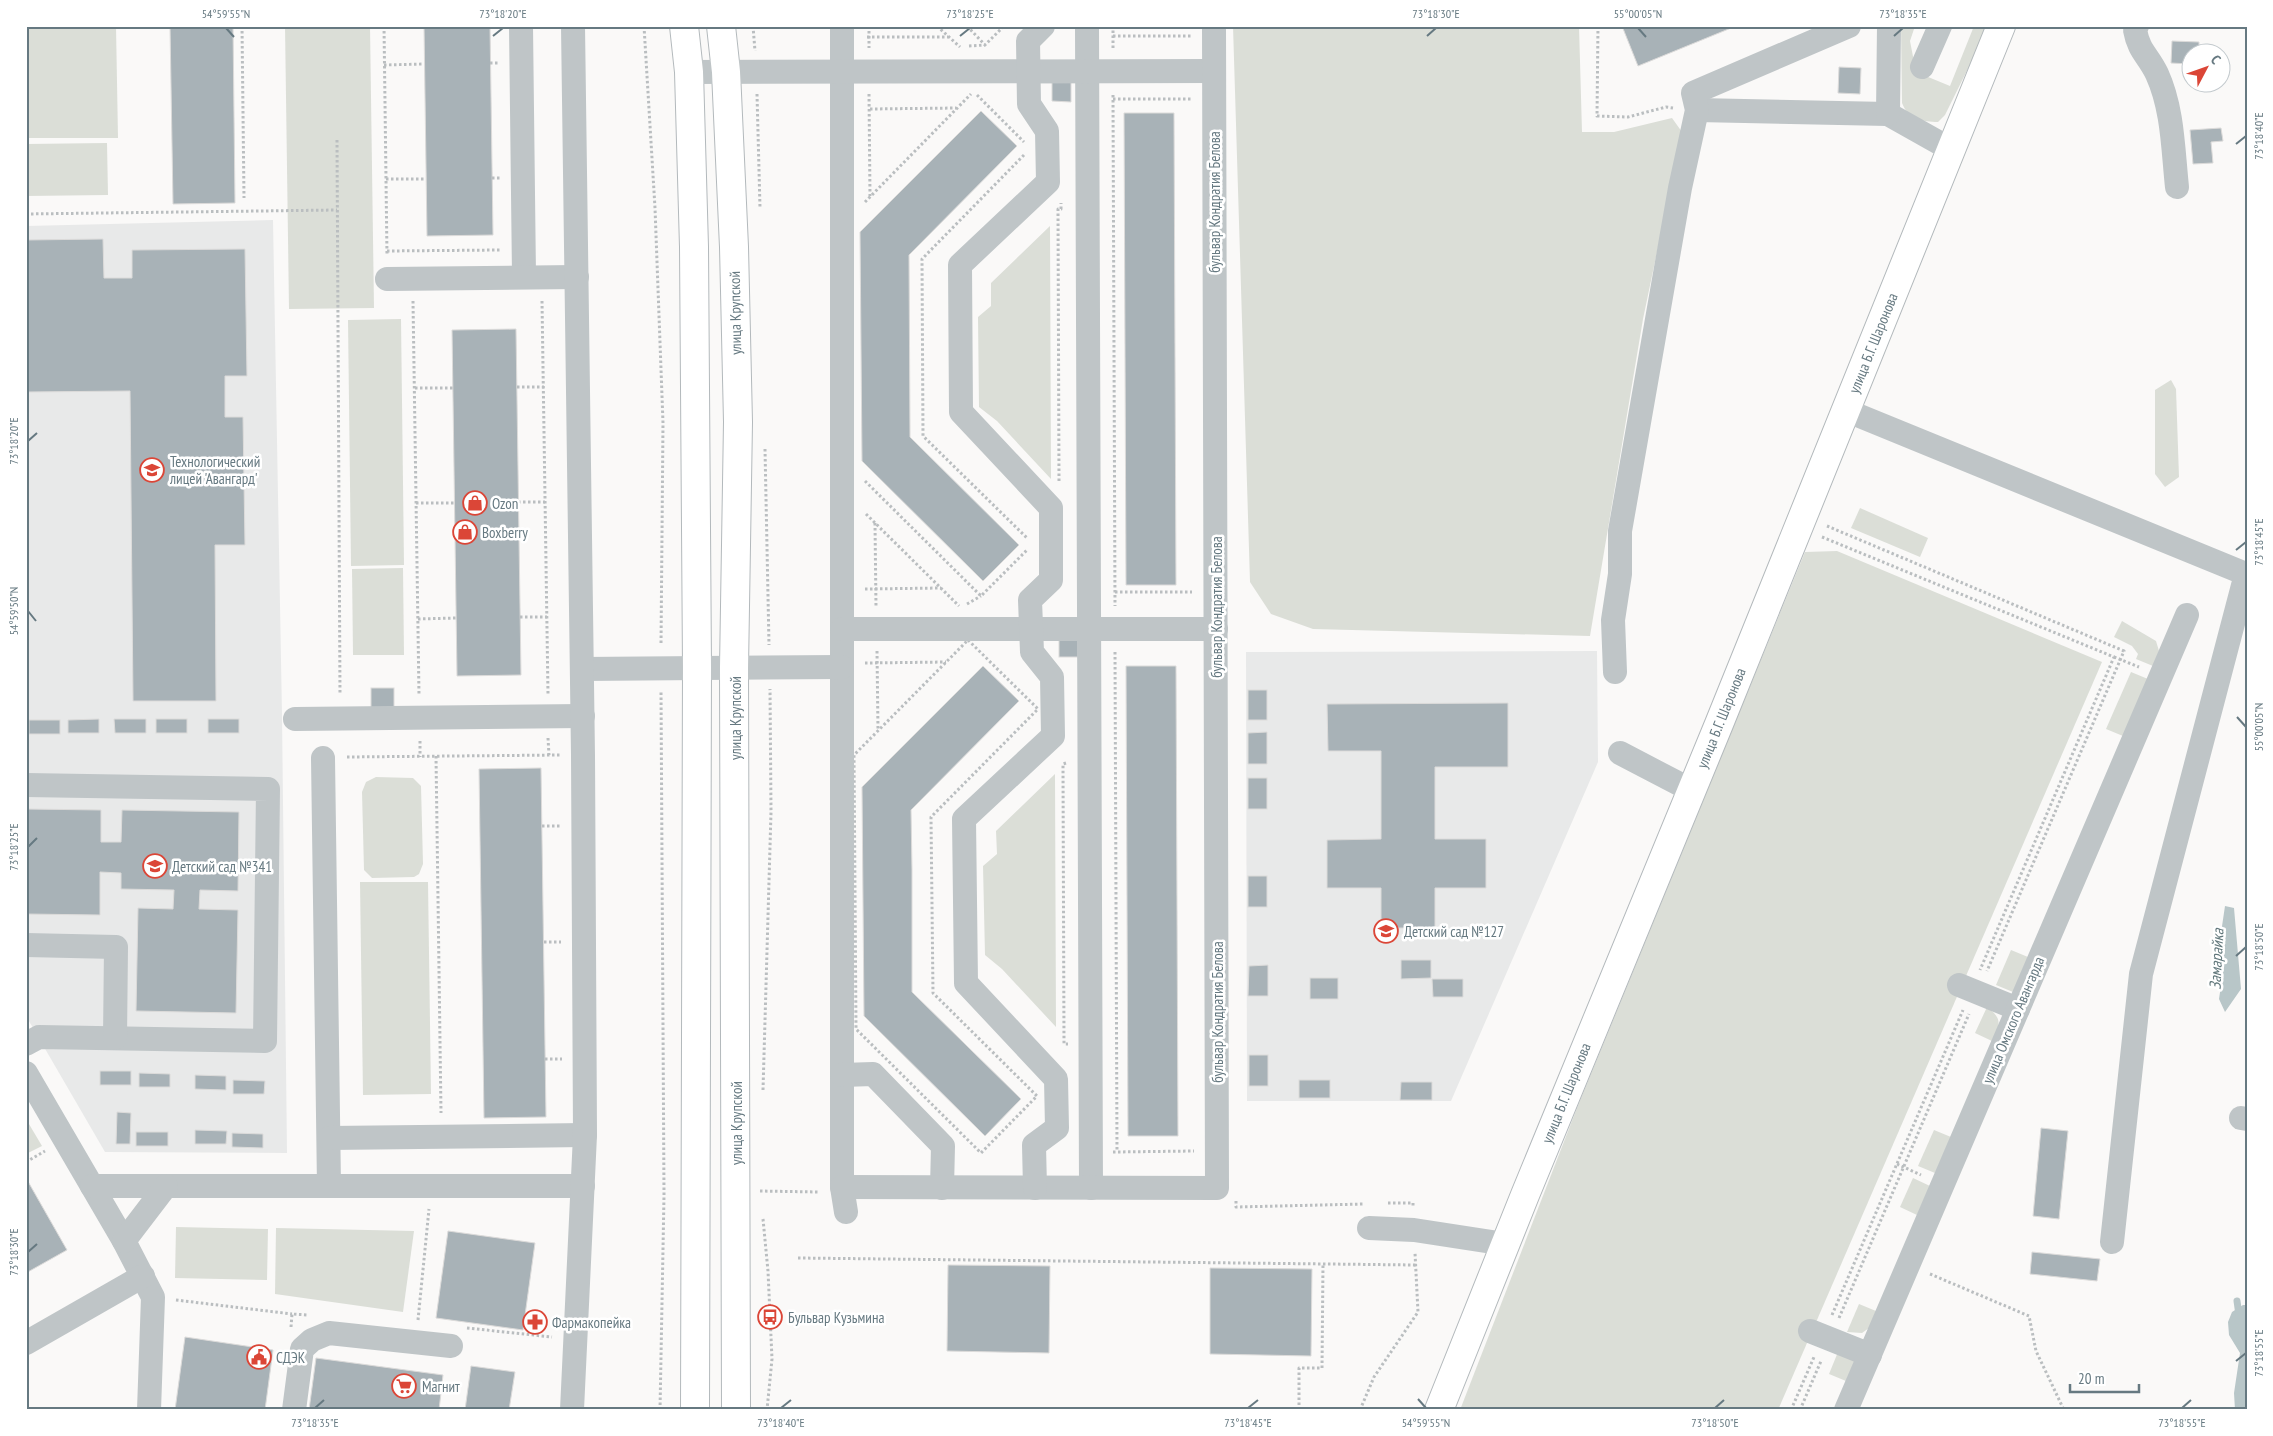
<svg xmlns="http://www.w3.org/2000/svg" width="2273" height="1436" viewBox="0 0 2273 1436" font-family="'PT Sans Narrow',sans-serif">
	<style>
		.built { fill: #e8e9e9 }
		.green { fill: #dbded7 }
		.water { fill: #b8c6c8 }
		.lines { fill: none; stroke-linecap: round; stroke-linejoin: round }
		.stream { stroke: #b8c6c8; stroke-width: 7 }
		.building { fill: #a8b2b7; stroke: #dcdbda }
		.major-casing { stroke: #b3b9bc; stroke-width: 30 }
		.path { stroke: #babec0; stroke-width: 3; stroke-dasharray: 2.5 2.5; stroke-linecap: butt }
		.minor { stroke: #bfc5c7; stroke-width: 24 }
		.major { stroke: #fff; stroke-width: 28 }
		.ticks { fill: none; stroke: #667981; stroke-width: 2 }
		.labels { text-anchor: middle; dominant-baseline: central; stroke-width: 5; stroke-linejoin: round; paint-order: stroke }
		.street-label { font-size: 15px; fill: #667981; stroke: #fff }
		.poi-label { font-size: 15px; fill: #667981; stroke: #fff; text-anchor: start }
		.water-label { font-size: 16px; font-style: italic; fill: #61777b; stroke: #fff }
		.neatline { fill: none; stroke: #667981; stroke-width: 2 }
		.ticks-label { font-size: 12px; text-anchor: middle; fill: #667981 }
	</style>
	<rect width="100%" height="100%" fill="#faf9f8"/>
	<g class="built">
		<polygon points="273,220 282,715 287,1153 105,1152 26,1016 26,226"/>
		<polygon points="1597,651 1598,762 1451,1101 1247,1101 1246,652"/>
	</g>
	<g class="green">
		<polygon points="26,26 116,26 118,138 26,138"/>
		<polygon points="285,26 370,26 374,308 289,309"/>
		<polygon points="1233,26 1579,26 1582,132 1614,132 1672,118 1682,132 1643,319 1590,636 1313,629 1271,614 1250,582"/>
		<path d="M 1901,26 L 1915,26 L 1910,41 L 1916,72 L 1950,86 L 1974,26 L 1989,26 L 1945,115 L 1938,122 C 1923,122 1908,119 1902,103 Z"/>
		<polygon points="107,143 108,195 26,196 26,144"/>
		<polygon points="1050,226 1051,479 997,421 979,407 978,317 991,306 991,283"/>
		<polygon points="401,319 404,565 351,566 348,320"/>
		<polygon points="2171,380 2176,389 2179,477 2165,487 2155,474 2155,390"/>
		<polygon points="1860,508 1928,538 1920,557 1851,528"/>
		<polygon points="1837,551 2102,662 1778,1410 1460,1410 1577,1108 1805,552"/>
		<polygon points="403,568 404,655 353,655 352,569"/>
		<polygon points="2122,621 2156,641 2159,651 2153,666 2136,659 2138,654 2132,646 2114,637"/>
		<polygon points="2131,672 2148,679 2123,736 2106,729"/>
		<polygon points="1055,774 1056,1027 1002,969 985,955 983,866 997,854 996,831"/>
		<polygon points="376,777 413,778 421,786 423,864 419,874 414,877 372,878 364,870 362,792 366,782"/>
		<polygon points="360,882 428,882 431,1094 363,1095"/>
		<polygon points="2011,950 2028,957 2013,992 1996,985"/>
		<path d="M 1987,1007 C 2003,1019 2000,1024 1992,1041 L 1975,1033 Z"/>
		<polygon points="26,1119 42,1146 26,1154"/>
		<polygon points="1934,1130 1951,1137 1935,1173 1918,1166"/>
		<polygon points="1913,1178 1930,1186 1917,1215 1900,1207"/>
		<polygon points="176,1227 268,1229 267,1280 175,1278"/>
		<polygon points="276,1228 414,1231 403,1312 275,1294"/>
		<polygon points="1859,1304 1876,1311 1869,1328 1862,1333 1847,1332"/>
		<polygon points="1838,1352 1855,1360 1846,1381 1829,1374"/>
	</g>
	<g class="water">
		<polygon points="2225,906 2234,908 2241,989 2225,1012 2219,999 2224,965 2221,933"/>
		<polygon points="2243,1305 2247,1305 2247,1410 2235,1410 2234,1393 2240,1353 2229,1335 2228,1322 2232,1312"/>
	</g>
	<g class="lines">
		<polyline class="stream" points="2237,1301 2239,1315"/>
	</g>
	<g class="building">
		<polygon points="170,26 233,26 235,203 173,204"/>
		<polygon points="424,26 490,26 493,235 427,236"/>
		<polygon points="1622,26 1736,26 1638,66"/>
		<polygon points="2172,41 2199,42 2199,52 2190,52 2190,64 2171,63"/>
		<polygon points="1839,67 1861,68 1860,94 1838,93"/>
		<polygon points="1071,79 1071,102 1052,101 1052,80"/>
		<polygon points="981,111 1017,146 909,255 910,437 1019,545 983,581 862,461 860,232"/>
		<polygon points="1124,113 1174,113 1176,585 1126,585"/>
		<polygon points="2221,128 2223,141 2211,142 2213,163 2193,164 2190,130"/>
		<polygon points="103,239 104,278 132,278 132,250 245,249 247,376 225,376 225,417 243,417 245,545 215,545 216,701 133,701 130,391 26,392 26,240"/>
		<polygon points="516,329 521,675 457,676 452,330"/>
		<rect x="1059" y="635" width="19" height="22"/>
		<polygon points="983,666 1019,701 911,810 912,870 912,992 1021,1099 985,1136 864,1016 862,787"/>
		<polygon points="1126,666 1176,666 1178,1136 1128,1136"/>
		<rect x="371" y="688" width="23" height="27"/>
		<rect x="1248" y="690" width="19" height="30"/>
		<polygon points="1508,703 1508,767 1435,767 1435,839 1486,839 1486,888 1435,888 1435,928 1381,928 1381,888 1327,888 1327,840 1381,839 1381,751 1328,751 1327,704"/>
		<polygon points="99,719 99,733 68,733 68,720"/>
		<polygon points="114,719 146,719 146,733 115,733"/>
		<rect x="156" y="719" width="31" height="14"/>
		<rect x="208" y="719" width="31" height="14"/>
		<rect x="29" y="720" width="31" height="14"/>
		<polygon points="1267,732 1267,764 1248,764 1248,733"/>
		<polygon points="541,768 546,1117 484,1118 479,769"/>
		<rect x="1248" y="778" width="19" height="31"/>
		<polygon points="26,809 101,810 101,842 121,842 122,810 239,812 238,891 200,890 199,909 238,910 236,1013 136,1011 138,908 173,909 174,890 121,889 121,873 100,872 100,915 26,914"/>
		<rect x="1248" y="876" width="19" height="31"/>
		<polygon points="1401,960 1431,960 1431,978 1401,979"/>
		<polygon points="1268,965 1268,996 1248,996 1249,966"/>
		<rect x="1310" y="978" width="28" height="21"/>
		<polygon points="1432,979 1463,979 1463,997 1433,997"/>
		<rect x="1249" y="1055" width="19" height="31"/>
		<rect x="100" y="1071" width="31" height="14"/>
		<polygon points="139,1073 170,1074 170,1087 139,1087"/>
		<polygon points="195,1075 226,1076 226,1090 195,1089"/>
		<polygon points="233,1080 265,1081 264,1094 233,1094"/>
		<rect x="1299" y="1080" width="31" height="18"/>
		<polygon points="1401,1082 1432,1082 1432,1100 1400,1100"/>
		<polygon points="117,1112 131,1113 130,1144 116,1144"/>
		<polygon points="2041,1128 2068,1131 2059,1219 2033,1216"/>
		<polygon points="195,1130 227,1131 226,1144 195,1144"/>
		<rect x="136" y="1132" width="32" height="14"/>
		<polygon points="232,1133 263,1134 263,1148 232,1147"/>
		<polygon points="26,1178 67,1250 26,1273"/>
		<polygon points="448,1231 535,1243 523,1330 436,1318"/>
		<polygon points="2032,1252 2100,1259 2097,1281 2030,1274"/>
		<polygon points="948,1265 1050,1266 1049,1353 947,1351"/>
		<polygon points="1210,1268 1312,1269 1311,1356 1210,1354"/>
		<polygon points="185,1337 273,1350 265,1410 175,1410"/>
		<polygon points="316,1358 443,1375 439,1410 309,1410"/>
		<polygon points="471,1366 515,1372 509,1410 465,1410"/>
	</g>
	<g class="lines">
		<g class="major-casing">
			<g id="major">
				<polyline points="684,26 689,72 694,247 697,668 695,1410"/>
				<polyline points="721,26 726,72 734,247 738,422 734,668 736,1410"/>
				<polyline points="1439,1410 1525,1195 1719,724 2001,26"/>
			</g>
		</g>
		<g class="path">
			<polyline points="242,26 244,198"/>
			<polyline points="384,26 387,256"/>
			<polyline points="644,26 655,208 663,423 661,645"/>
			<polyline points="753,26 755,51"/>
			<polyline points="869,26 869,48"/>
			<polyline points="937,26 960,47"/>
			<polyline points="967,26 985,45 1004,26"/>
			<polyline points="1598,26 1597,116 1628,117 1666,107 1673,108"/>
			<polyline points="1113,36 1193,36"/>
			<polyline points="867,37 948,37"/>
			<polyline points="969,46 985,45"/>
			<polyline points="1113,48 1113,26"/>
			<polyline points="490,63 500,63"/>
			<polyline points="384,65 424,64"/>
			<polyline points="757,94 760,208"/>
			<polyline points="869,94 870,196"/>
			<polyline points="977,95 1024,142"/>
			<polyline points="1113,95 1115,606"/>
			<polyline points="1113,99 1193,99"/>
			<polyline points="870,109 956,108"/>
			<polyline points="337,140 340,695"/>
			<polyline points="1024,155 922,259 923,436 1027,538"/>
			<polyline points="492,178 501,178"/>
			<polyline points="386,179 426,179"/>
			<polyline points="865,202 971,94"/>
			<polyline points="26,214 337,210"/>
			<polyline points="387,251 500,250"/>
			<polyline points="413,301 419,695"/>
			<polyline points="542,301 548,694"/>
			<polyline points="517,387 544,387"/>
			<polyline points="415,388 453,388"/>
			<polyline points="765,449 769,645"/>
			<polyline points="865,481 981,596 1027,550"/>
			<polyline points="1059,481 1058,209 1061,209 1061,203"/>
			<polyline points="518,502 545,502"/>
			<polyline points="416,503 455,503"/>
			<polyline points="866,514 959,606"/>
			<polyline points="875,523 876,607"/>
			<polyline points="1827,526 2124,651 1987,971"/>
			<polyline points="1822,537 2114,657 1980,970"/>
			<polyline points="865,589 941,588"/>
			<polyline points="1115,592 1192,592"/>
			<polyline points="967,604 981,596"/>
			<polyline points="520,617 547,617"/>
			<polyline points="418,619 456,618"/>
			<polygon points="968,640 1038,709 931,817 933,993 1037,1096 981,1153 856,1029 854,755"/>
			<polyline points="877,651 878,730"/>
			<polyline points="1115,652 1117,1152"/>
			<polyline points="2114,657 2139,667"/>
			<polyline points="865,663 946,662"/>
			<polyline points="548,738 549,755"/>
			<polyline points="420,741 420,757"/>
			<polyline points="436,756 441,1113"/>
			<polyline points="347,757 560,755"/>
			<polyline points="1066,763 1063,764 1064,1044 1068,1044"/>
			<polyline points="542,826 560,826"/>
			<polyline points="544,942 561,942"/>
			<polyline points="545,1059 562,1059"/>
			<polyline points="763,1090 771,812 770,689"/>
			<polyline points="1113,1152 1194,1151"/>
			<polyline points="26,1162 45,1151"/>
			<polyline points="1897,1164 1921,1175"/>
			<polyline points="760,1191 819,1192"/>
			<polyline points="1236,1201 1236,1207 1364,1204"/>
			<polyline points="1388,1203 1413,1203 1413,1207"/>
			<polyline points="763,1219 768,1271 772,1359 767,1410"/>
			<polyline points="798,1258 1416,1265"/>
			<polyline points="1930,1274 2029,1316 2036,1351 2064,1410"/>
			<polyline points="176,1300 292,1314"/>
			<polyline points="1832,1315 1963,1010"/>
			<polyline points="1839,1318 1969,1014"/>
			<polyline points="418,1320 429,1209"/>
			<polyline points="291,1327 292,1314 308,1315"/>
			<polyline points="467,1328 552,1337"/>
			<polyline points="660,1410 664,1195 661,691"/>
			<polyline points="1299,1410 1299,1368 1322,1368 1323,1264"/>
			<polyline points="1360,1410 1374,1377 1418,1312 1415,1253"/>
			<polyline points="1791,1410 1814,1357"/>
			<polyline points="1800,1410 1821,1361"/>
		</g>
		<g class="minor">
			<polyline points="521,26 524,276"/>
			<polyline points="842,26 842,1187 846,1212"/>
			<polyline points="1087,26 1091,1188"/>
			<path d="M 2137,26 L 2135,30 C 2139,52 2148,55 2157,74 C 2173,109 2173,150 2177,187"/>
			<polyline points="1922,67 1940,26"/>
			<polyline points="689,72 1214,71"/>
			<polyline points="1697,110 1888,114 1952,150"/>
			<polyline points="1888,114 1889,26"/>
			<polyline points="387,279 577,277"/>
			<polyline points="1845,410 2246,574 2141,974 2112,1242"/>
			<polyline points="842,629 1216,629"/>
			<polyline points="582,669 842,667"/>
			<polyline points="1615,672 1613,620 1620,574 1620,531 1680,188 1697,110 1693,93 1849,26"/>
			<polyline points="295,719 583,716"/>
			<polyline points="1620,753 1691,790"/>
			<polyline points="323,758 329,1186"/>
			<polyline points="26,785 268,789 265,1041 39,1037 26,1044"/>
			<polyline points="26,945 116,947 115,1038"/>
			<polyline points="1959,985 2018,1009"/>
			<polyline points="26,1073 124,1241 153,1297 149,1410"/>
			<polyline points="842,1075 873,1074 943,1146 942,1188"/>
			<polyline points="2241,1118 2247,1119"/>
			<polyline points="329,1138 585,1135"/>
			<polyline points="92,1186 583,1186"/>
			<polyline points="842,1187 1217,1188 1214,26"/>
			<polyline points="1035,1188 1034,1145 1057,1128 1056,1079 966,983 964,819 1053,736 1052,677 1032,652 1030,600 1051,580 1051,508 961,412 960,265 1048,182 1047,131 1029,104 1028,41 1043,26"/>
			<polyline points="1369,1228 1414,1230 1505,1244"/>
			<polyline points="124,1241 166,1186"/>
			<polyline points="1810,1331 1870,1355"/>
			<polyline points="26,1343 143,1276"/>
			<polyline points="294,1410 302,1349 312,1340 329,1333 451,1346"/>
			<polyline points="572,1410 585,1135 583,755 573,26"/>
			<polyline points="1846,1410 2187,615"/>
		</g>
		<use href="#major" class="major"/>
	</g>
	<path class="ticks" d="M 226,28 L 234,37M 1638,28 L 1646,37M 493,36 L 503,28M 960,36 L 970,28M 1427,36 L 1436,28M 1894,36 L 1903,28M 2236,144 L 2246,136M 28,441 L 37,433M 2236,550 L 2246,542M 28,611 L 36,621M 2237,717 L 2246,727M 28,847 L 37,838M 2236,956 L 2246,947M 28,1252 L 37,1244M 2236,1361 L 2246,1353M 1418,1399 L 1426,1408M 315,1408 L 324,1400M 781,1408 L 791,1400M 1248,1408 L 1258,1400M 1715,1408 L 1724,1400M 2182,1408 L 2191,1400"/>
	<defs>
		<g id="school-ring" transform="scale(1.25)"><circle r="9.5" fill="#fff" stroke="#db4637" stroke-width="1.5"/><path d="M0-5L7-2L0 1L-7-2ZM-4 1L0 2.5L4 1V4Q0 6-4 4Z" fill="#db4637"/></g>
		<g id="shop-ring" transform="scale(1.25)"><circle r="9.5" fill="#fff" stroke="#db4637" stroke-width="1.5"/><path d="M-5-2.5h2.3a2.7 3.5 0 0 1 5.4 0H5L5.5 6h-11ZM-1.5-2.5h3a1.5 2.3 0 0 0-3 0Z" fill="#db4637"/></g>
		<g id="bus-ring" transform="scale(1.25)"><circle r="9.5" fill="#fff" stroke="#db4637" stroke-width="1.5"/><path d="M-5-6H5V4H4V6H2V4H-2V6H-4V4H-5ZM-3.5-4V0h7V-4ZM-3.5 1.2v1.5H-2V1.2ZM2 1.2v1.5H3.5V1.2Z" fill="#db4637"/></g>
		<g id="pharmacy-ring" transform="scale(1.25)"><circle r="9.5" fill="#fff" stroke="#db4637" stroke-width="1.5"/><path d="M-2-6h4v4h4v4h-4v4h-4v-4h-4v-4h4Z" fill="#db4637"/></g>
		<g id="civic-ring" transform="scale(1.25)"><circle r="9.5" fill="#fff" stroke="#db4637" stroke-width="1.5"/><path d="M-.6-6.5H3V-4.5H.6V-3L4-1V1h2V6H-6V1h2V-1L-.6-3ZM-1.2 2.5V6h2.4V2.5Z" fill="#db4637"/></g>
		<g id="supermarket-ring" transform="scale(1.25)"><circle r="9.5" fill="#fff" stroke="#db4637" stroke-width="1.5"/><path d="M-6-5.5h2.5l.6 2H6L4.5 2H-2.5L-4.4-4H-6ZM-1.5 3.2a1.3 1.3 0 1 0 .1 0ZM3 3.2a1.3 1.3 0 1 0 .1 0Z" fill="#db4637"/></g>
	</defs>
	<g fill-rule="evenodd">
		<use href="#school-ring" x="152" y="470"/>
		<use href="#shop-ring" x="475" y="503"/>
		<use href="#shop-ring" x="465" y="532"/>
		<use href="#school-ring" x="155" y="866"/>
		<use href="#school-ring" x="1386" y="931"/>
		<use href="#bus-ring" x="770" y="1317"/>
		<use href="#pharmacy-ring" x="535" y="1322"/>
		<use href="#civic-ring" x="259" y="1357"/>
		<use href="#supermarket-ring" x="404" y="1386"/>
	</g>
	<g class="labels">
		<g class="street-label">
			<text transform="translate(1214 202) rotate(-90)">бульвар Кондратия Белова</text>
			<text transform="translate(735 313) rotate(-91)">улица Крупской</text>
			<text transform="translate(1873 343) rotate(-68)">улица Б.Г. Шаронова</text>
			<text transform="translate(1216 607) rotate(-90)">бульвар Кондратия Белова</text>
			<text transform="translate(735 718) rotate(-90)">улица Крупской</text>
			<text transform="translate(1721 718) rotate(-68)">улица Б.Г. Шаронова</text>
			<text transform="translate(1217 1012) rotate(-90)">бульвар Кондратия Белова</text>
			<text transform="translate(2013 1020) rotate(-67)">улица Омского Авангарда</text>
			<text transform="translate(1566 1093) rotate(-68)">улица Б.Г. Шаронова</text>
			<text transform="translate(736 1123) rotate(-90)">улица Крупской</text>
		</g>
		<g class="poi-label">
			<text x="170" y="461">Технологический<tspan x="170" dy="17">лицей 'Авангард'</tspan></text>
			<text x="492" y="503">Ozon</text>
			<text x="482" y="532">Boxberry</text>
			<text x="172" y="866">Детский сад №341</text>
			<text x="1404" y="931">Детский сад №127</text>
			<text x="788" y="1317">Бульвар Кузьмина</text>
			<text x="552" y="1322">Фармакопейка</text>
			<text x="276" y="1357">СДЭК</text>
			<text x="422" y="1386">Магнит</text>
		</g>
		<g class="water-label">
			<text transform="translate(2216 959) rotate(-87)">Замарайка</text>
		</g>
	</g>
	<rect width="2273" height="1436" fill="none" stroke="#ffffff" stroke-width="55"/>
	<g transform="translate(2206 68) rotate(49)"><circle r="24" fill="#ffffff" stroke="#c2c9cd"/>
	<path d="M0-4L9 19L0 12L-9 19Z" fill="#db4637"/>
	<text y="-8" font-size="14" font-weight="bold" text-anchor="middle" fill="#667981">С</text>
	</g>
	<path d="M2070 1384v8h69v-8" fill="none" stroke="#667981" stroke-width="2.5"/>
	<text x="2078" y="1384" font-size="15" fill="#667981" stroke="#ffffff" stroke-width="4" paint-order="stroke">20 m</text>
	<rect x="28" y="28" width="2218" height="1380" class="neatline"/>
	<g class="ticks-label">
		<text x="226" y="18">54°59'55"N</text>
		<text x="503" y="18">73°18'20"E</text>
		<text x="970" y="18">73°18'25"E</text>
		<text x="1436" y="18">73°18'30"E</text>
		<text x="1638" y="18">55°00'05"N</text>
		<text x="1903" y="18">73°18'35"E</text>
		<text transform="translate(2259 136) rotate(-90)" y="4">73°18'40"E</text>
		<text transform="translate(14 441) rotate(-90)" y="4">73°18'20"E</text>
		<text transform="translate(2259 542) rotate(-90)" y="4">73°18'45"E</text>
		<text transform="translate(14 611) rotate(-90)" y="4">54°59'50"N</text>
		<text transform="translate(2259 727) rotate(-90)" y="4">55°00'05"N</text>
		<text transform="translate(14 847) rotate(-90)" y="4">73°18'25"E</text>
		<text transform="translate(2259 947) rotate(-90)" y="4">73°18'50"E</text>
		<text transform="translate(14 1252) rotate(-90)" y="4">73°18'30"E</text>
		<text transform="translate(2259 1353) rotate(-90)" y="4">73°18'55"E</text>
		<text x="315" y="1427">73°18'35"E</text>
		<text x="781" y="1427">73°18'40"E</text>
		<text x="1248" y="1427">73°18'45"E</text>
		<text x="1426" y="1427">54°59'55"N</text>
		<text x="1715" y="1427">73°18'50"E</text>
		<text x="2182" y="1427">73°18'55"E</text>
	</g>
</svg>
